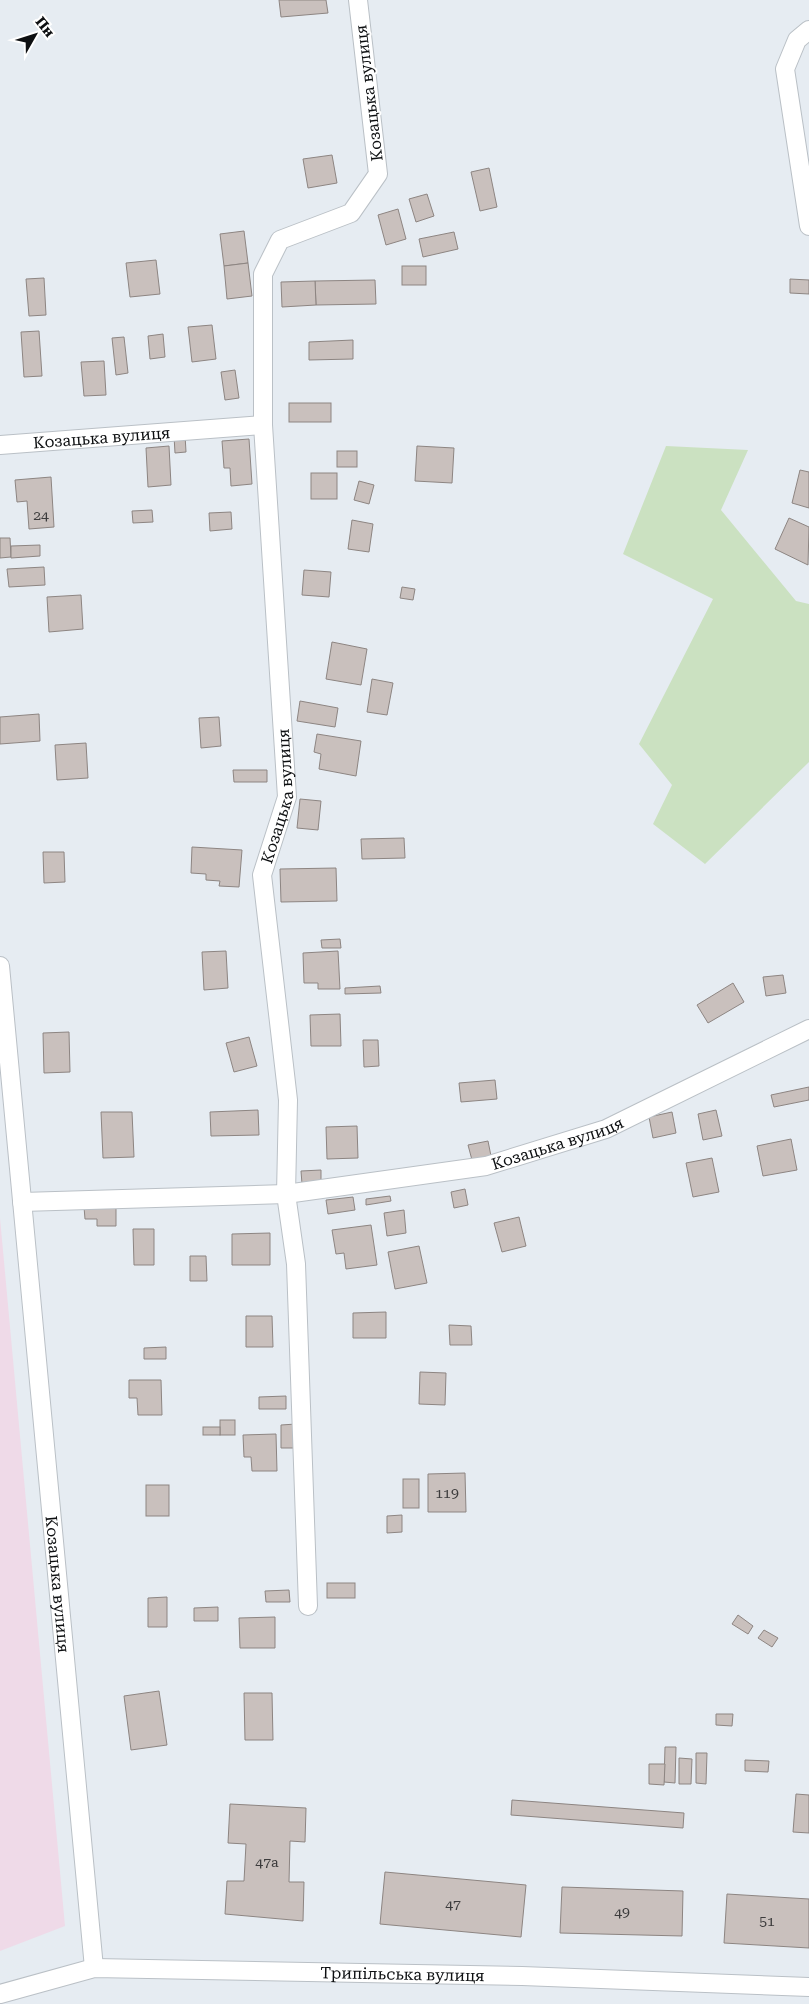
<svg xmlns="http://www.w3.org/2000/svg" width="809" height="2004" viewBox="0 0 809 2004" font-family="'Roboto Serif',serif">
	<style>
		.industrial { fill: #efdae8 }
		.green { fill: #cbe1c1 }
		.building { fill: #c9c0bd; stroke: #8d8582 }
		.lines { fill: none; stroke-linecap: round; stroke-linejoin: round }
		.minor-casing { stroke: #bac0c6; stroke-width: 20 }
		.minor { stroke: #fff; stroke-width: 18 }
		.labels { text-anchor: middle; dominant-baseline: central; stroke-width: 4; stroke-linejoin: round; paint-order: stroke }
		.number-label { font-size: 14px; fill: #3c3b3c }
		.street-label { font-size: 16px; fill: #0d0f11; stroke: #fff }
	</style>
	<rect width="100%" height="100%" fill="#e6ecf2"/>
	<polygon class="industrial" points="0,1218 65,1926 0,1951"/>
	<polygon class="green" points="666,446 748,450 721,510 796,601 809,604 809,762 705,864 653,824 672,785 639,744 713,599 623,554"/>
	<g class="building">
		<polygon points="279,0 326,0 328,13 281,17"/>
		<polygon points="332,155 337,183 308,188 303,159"/>
		<polygon points="489,168 497,207 480,211 471,172"/>
		<polygon points="427,194 434,216 416,222 409,199"/>
		<polygon points="398,209 406,239 386,245 378,215"/>
		<polygon points="244,231 248,263 224,266 220,234"/>
		<polygon points="454,232 458,249 423,257 419,239"/>
		<polygon points="156,260 160,294 130,297 126,263"/>
		<polygon points="248,263 252,296 227,299 224,266"/>
		<rect x="402" y="266" width="24" height="19"/>
		<polygon points="44,278 46,315 29,316 26,279"/>
		<polygon points="790,279 809,280 809,294 790,293"/>
		<polygon points="375,280 376,304 316,305 315,281"/>
		<polygon points="315,281 316,305 282,307 281,282"/>
		<polygon points="212,325 216,359 192,362 188,327"/>
		<polygon points="39,331 42,376 24,377 21,332"/>
		<polygon points="163,334 165,357 150,359 148,336"/>
		<polygon points="124,337 128,373 116,375 112,338"/>
		<polygon points="353,340 353,359 309,360 309,342"/>
		<polygon points="104,361 106,395 84,396 81,362"/>
		<polygon points="235,370 239,398 225,400 221,372"/>
		<rect x="289" y="403" width="42" height="19"/>
		<polygon points="185,435 186,452 175,453 174,436"/>
		<polygon points="249,439 252,484 231,486 230,468 224,468 222,441"/>
		<polygon points="169,446 171,485 148,487 146,448"/>
		<polygon points="417,446 454,448 452,483 415,481"/>
		<rect x="337" y="451" width="20" height="16"/>
		<polygon points="800,470 809,472 809,508 792,503"/>
		<rect x="311" y="473" width="26" height="26"/>
		<polygon points="51,477 54,527 29,529 27,501 17,502 15,480"/>
		<polygon points="359,481 374,485 369,504 354,500"/>
		<polygon points="152,510 153,522 133,523 132,511"/>
		<polygon points="231,512 232,529 210,531 209,513"/>
		<polygon points="789,518 809,527 808,565 775,549"/>
		<polygon points="352,520 373,524 369,552 348,549"/>
		<polygon points="0,538 10,538 11,557 0,558"/>
		<polygon points="40,545 40,556 11,558 11,546"/>
		<polygon points="44,567 45,585 9,587 7,569"/>
		<polygon points="304,570 331,572 329,597 302,595"/>
		<polygon points="402,587 415,589 413,600 400,598"/>
		<polygon points="81,595 83,629 49,632 47,597"/>
		<polygon points="332,642 367,649 361,685 326,679"/>
		<polygon points="372,679 393,683 387,715 367,712"/>
		<polygon points="300,701 338,708 335,727 297,721"/>
		<polygon points="39,714 40,741 0,744 0,717"/>
		<polygon points="219,717 221,746 201,748 199,718"/>
		<polygon points="317,734 361,741 356,776 319,769 321,754 314,752"/>
		<polygon points="86,743 88,778 57,780 55,745"/>
		<polygon points="233,770 267,770 267,782 234,782"/>
		<polygon points="300,799 321,801 318,830 297,828"/>
		<polygon points="404,838 405,858 362,859 361,839"/>
		<polygon points="192,847 242,850 239,887 219,886 220,881 206,880 206,874 191,873"/>
		<polygon points="43,852 64,852 65,882 44,883"/>
		<polygon points="336,868 337,901 281,902 280,869"/>
		<polygon points="340,939 341,948 322,948 321,940"/>
		<polygon points="226,951 228,988 204,990 202,952"/>
		<polygon points="338,951 340,989 318,989 318,983 304,983 303,953"/>
		<polygon points="783,975 786,993 766,996 763,977"/>
		<polygon points="733,983 744,1002 708,1023 697,1005"/>
		<polygon points="380,986 381,993 345,994 345,988"/>
		<polygon points="340,1014 341,1046 311,1046 310,1015"/>
		<polygon points="69,1032 70,1072 44,1073 43,1033"/>
		<polygon points="249,1037 257,1066 234,1072 226,1043"/>
		<polygon points="363,1040 378,1040 379,1066 364,1067"/>
		<polygon points="495,1080 497,1099 461,1102 459,1083"/>
		<polygon points="809,1087 809,1100 774,1107 771,1095"/>
		<polygon points="258,1110 259,1135 211,1136 210,1112"/>
		<polygon points="716,1110 722,1136 703,1140 698,1114"/>
		<polygon points="101,1112 132,1112 134,1157 103,1158"/>
		<polygon points="672,1112 676,1133 653,1138 649,1117"/>
		<polygon points="357,1126 358,1158 327,1159 326,1127"/>
		<polygon points="791,1139 797,1170 763,1176 757,1146"/>
		<polygon points="488,1141 491,1156 472,1160 468,1145"/>
		<polygon points="712,1158 719,1192 693,1197 686,1163"/>
		<polygon points="321,1170 321,1183 302,1184 301,1171"/>
		<polygon points="465,1189 468,1205 454,1208 451,1192"/>
		<polygon points="390,1196 391,1201 366,1205 366,1199"/>
		<polygon points="353,1197 355,1210 328,1214 326,1200"/>
		<polygon points="84,1207 116,1207 116,1226 97,1226 97,1219 85,1219"/>
		<polygon points="404,1210 406,1233 387,1236 384,1213"/>
		<polygon points="519,1217 526,1246 502,1252 494,1223"/>
		<polygon points="371,1225 377,1265 346,1269 344,1253 336,1254 332,1230"/>
		<polygon points="133,1229 154,1229 154,1265 134,1265"/>
		<polygon points="270,1233 270,1265 232,1265 232,1234"/>
		<polygon points="419,1246 427,1283 395,1289 388,1252"/>
		<polygon points="190,1256 206,1256 207,1281 190,1281"/>
		<polygon points="386,1312 386,1338 353,1338 353,1313"/>
		<polygon points="246,1316 272,1316 273,1347 246,1347"/>
		<polygon points="449,1325 471,1326 472,1345 450,1345"/>
		<polygon points="166,1347 166,1359 144,1359 144,1348"/>
		<polygon points="420,1372 446,1373 445,1405 419,1404"/>
		<polygon points="129,1380 161,1380 162,1415 138,1415 137,1398 129,1398"/>
		<polygon points="286,1396 286,1409 259,1409 259,1397"/>
		<rect x="220" y="1420" width="15" height="15"/>
		<polygon points="296,1424 296,1448 281,1448 281,1425"/>
		<rect x="203" y="1427" width="17" height="8"/>
		<polygon points="276,1434 277,1471 252,1471 251,1457 244,1457 243,1435"/>
		<polygon points="465,1473 466,1512 428,1512 428,1474"/>
		<rect x="403" y="1479" width="16" height="29"/>
		<rect x="146" y="1485" width="23" height="31"/>
		<polygon points="402,1515 402,1532 387,1533 387,1516"/>
		<rect x="327" y="1583" width="28" height="15"/>
		<polygon points="289,1590 290,1602 266,1602 265,1591"/>
		<polygon points="167,1597 167,1627 148,1627 148,1598"/>
		<polygon points="218,1607 218,1621 194,1621 194,1608"/>
		<polygon points="738,1615 753,1626 748,1634 732,1624"/>
		<polygon points="275,1617 275,1648 240,1648 239,1618"/>
		<polygon points="764,1630 778,1638 772,1647 758,1638"/>
		<polygon points="159,1691 167,1745 131,1750 124,1696"/>
		<polygon points="244,1693 272,1693 273,1740 245,1740"/>
		<polygon points="716,1714 733,1714 732,1726 716,1725"/>
		<polygon points="665,1747 676,1747 675,1783 664,1782"/>
		<polygon points="696,1753 707,1753 706,1784 696,1783"/>
		<polygon points="679,1758 692,1759 691,1784 679,1784"/>
		<polygon points="745,1760 769,1761 768,1772 745,1771"/>
		<polygon points="649,1764 665,1764 664,1785 649,1784"/>
		<polygon points="796,1794 809,1795 809,1833 793,1832"/>
		<polygon points="512,1800 684,1813 683,1828 511,1815"/>
		<polygon points="230,1804 306,1808 305,1842 290,1841 289,1882 304,1882 303,1921 225,1914 227,1881 244,1881 246,1844 228,1843"/>
		<polygon points="385,1872 526,1885 521,1937 380,1924"/>
		<polygon points="562,1887 683,1891 682,1936 560,1933"/>
		<polygon points="727,1894 809,1899 809,1948 724,1943"/>
	</g>
	<g class="lines">
		<g class="minor-casing">
			<g id="minor">
				<polyline points="809,30 797,40 785,69 809,226"/>
				<path id="s1" d="M 0,445 L 263,425"/>
				<path id="s2" d="M 0,966 L 94,1968"/>
				<path id="s3" d="M 22,1202 L 286,1194 L 486,1166 L 606,1129 L 809,1029"/>
				<path id="s4" d="M 308,1606 L 296,1264 L 286,1194 L 288,1100 L 262,875 L 287,797 L 263,425 L 263,274 L 280,240 L 351,213 L 378,174 L 358,0"/>
				<path id="s5" d="M 0,1994 L 94,1968 L 522,1976 L 809,1987"/>
			</g>
		</g>
		<use href="#minor" class="minor"/>
	</g>
	<g class="labels">
		<g class="number-label">
			<text x="41" y="515">24</text>
			<text x="447" y="1493">119</text>
			<text x="267" y="1862">47а</text>
			<text x="453" y="1904">47</text>
			<text x="622" y="1912">49</text>
			<text x="767" y="1921">51</text>
		</g>
		<g class="street-label">
			<text transform="translate(369 93) rotate(-97)">Козацька вулиця</text>
			<text stroke="none"><textPath href="#s1" startOffset="102">Козацька вулиця</textPath></text>
			<text stroke="none"><textPath href="#s4" startOffset="815">Козацька вулиця</textPath></text>
			<text stroke="none"><textPath href="#s3" startOffset="541">Козацька вулиця</textPath></text>
			<text stroke="none"><textPath href="#s2" startOffset="621">Козацька вулиця</textPath></text>
			<text stroke="none"><textPath href="#s5" startOffset="406">Трипільська вулиця</textPath></text>
		</g>
	</g>
	<g transform="translate(35 35) rotate(51)" stroke="#ffffff" stroke-width="4" paint-order="stroke">
	<path d="M0-4L9 19L0 12L-9 19Z" fill="#0d0f11"/>
	<text y="-8" font-size="14" font-weight="bold" text-anchor="middle" fill="#0d0f11">Пн</text>
	</g>
</svg>
